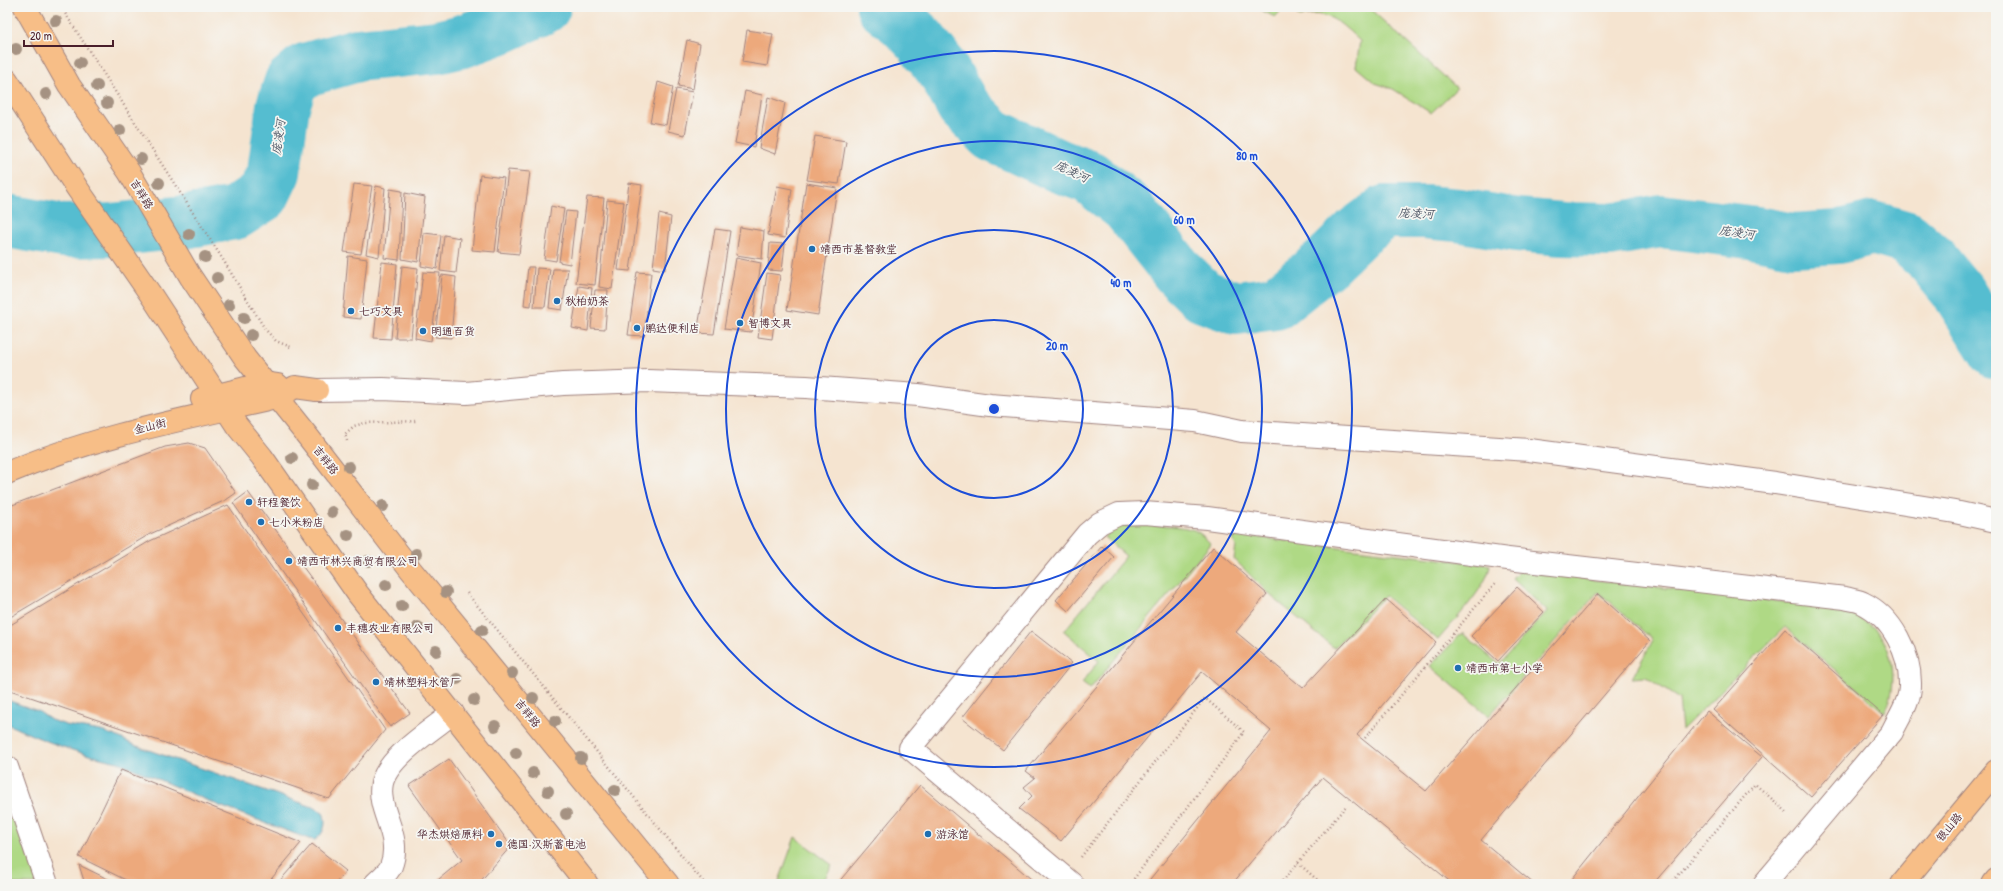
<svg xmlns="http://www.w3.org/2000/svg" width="2003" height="891" viewBox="0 0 2003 891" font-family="'Patrick Hand','LXGW WenKai TC',sans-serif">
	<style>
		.green { fill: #afd985; stroke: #7c7c58 }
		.water { fill: #54bdd0; stroke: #4f6e7e }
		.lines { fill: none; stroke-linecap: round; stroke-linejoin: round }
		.river { stroke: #54bdd0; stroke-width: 54 }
		.building { fill: #eda97b }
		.minor-casing { stroke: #a0827e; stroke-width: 24 }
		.major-casing { stroke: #a0827e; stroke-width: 24 }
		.path { stroke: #a0827e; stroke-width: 2.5; stroke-dasharray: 1 3; stroke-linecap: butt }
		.minor { stroke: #fff; stroke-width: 22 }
		.major { stroke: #f7be87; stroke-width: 22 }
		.tree { fill: #a59282 }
		.ring { fill: none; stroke: #1d4ed8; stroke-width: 2 }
		.poi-dot { fill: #1f6fb2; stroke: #f6f6f2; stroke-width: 1.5 }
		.labels { text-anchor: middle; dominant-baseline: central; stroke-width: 3.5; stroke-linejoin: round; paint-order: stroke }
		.street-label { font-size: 11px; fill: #4a1f2b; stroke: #f6f6f2 }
		.poi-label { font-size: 11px; fill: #4a1f2b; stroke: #f6f6f2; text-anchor: start }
		.water-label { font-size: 12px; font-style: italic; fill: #4e5665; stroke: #f6f6f2 }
		.centre { fill: #1d4ed8; stroke: #f6f6f2; stroke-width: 2 }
		.ring-label { font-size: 12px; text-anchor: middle; font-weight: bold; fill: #1d4ed8; stroke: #f6f6f2; stroke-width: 3.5; stroke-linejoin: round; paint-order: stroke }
	</style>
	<rect width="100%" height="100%" fill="#f6f6f2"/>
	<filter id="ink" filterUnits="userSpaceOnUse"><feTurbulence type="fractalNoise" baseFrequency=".025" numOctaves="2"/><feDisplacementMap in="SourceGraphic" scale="8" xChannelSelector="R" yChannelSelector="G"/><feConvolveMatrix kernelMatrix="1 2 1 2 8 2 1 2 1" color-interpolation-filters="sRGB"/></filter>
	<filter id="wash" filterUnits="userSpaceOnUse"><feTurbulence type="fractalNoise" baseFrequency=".012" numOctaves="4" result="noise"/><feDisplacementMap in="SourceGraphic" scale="16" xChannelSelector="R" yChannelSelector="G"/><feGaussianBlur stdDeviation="0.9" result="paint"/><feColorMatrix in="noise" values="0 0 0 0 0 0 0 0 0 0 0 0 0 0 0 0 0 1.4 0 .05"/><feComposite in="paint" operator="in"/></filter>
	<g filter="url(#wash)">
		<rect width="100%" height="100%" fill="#f5e4d0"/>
		<g class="green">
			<polygon points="1255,7 1285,7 1275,17"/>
			<path d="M 1289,7 L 1368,7 L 1457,88 L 1431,113 L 1393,89 L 1375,83 L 1356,67 L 1360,41 C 1341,24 1328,8 1300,17 Z"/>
			<path d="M 1124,525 C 1143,525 1177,524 1194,530 C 1201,533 1206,539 1211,544 L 1090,689 L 1082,683 L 1099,661 L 1064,631 L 1126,556 L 1104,537 L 1115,527 Z"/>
			<path d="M 1229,534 L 1490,565 C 1489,585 1452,623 1438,640 L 1385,596 L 1334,648 L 1270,595 L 1234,559 L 1236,546 Z"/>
			<path d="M 1519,571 L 1844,609 C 1856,615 1867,621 1877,631 C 1896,653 1897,689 1885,713 L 1785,627 L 1682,730 L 1679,699 L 1646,677 L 1632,678 L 1653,640 L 1598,592 L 1489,716 L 1430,666 L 1462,633 L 1499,664 L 1547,611 L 1512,578 Z"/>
			<polygon points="7,794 39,884 7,884"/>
			<polygon points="795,837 832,865 822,884 778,884"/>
		</g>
		<path class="water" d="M 7,700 L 38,711 L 51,720 L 66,725 L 101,731 L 116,736 L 134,745 L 313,807 L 323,812 C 327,823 325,833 315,840 L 309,839 L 220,806 L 118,762 C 79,754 43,741 7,724 Z"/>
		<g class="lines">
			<g class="river">
				<polyline points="883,7 901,21 920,40 943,70 963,106 992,135 1059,166 1089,177 1127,207 1179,273 1203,296 1236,308 1276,303 1326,263 1359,231 1385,212 1425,212 1458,215 1518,225 1562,229 1610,230 1661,221 1757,233 1793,240 1838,237 1873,228 1907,238 1931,259 1958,292 1996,352"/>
				<polyline points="7,221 63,231 111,230 185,222 235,213 263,195 274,172 283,106 291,82 305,70 357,55 437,47 463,41 501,27 544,7"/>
			</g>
		</g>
		<g id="blocks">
			<g class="building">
				<polygon points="747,30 773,34 767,66 742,62"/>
				<polygon points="687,40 700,44 693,89 678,86"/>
				<polygon points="658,82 673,87 666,125 650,122"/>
				<polygon points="676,89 693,92 685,135 668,131"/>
				<polygon points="745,91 762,95 754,147 735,143"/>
				<polygon points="768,97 785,103 775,154 759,148"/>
				<polygon points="815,136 846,141 839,184 807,180"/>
				<polygon points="508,170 530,172 519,254 498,252"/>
				<polygon points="480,175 504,178 495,252 472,250"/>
				<polygon points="629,183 642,185 630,271 618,270"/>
				<polygon points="806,183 837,188 818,315 787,310"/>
				<polygon points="354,184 372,186 361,254 344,252"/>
				<polygon points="376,186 385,188 379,257 366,254"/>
				<polygon points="777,186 792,189 785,238 768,235"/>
				<polygon points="390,189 402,191 399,260 384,258"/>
				<polygon points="405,193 425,197 418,262 402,259"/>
				<polygon points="587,197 604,198 595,285 576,283"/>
				<polygon points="607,200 624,202 612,289 599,287"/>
				<polygon points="551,206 564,209 556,261 544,259"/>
				<polygon points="566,211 576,212 570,264 559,262"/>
				<polygon points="659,214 671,217 665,270 653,268"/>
				<polygon points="740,227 764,231 762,259 736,255"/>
				<polygon points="715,229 730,231 714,334 697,333"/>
				<polygon points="424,233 441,235 437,269 421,266"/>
				<polygon points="444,235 460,238 456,273 440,271"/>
				<polygon points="770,243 785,244 782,271 768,270"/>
				<polygon points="348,256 367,259 361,319 343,317"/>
				<polygon points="736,258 761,263 751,332 724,329"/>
				<polygon points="382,262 397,264 391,339 374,338"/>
				<polygon points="402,266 418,268 411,338 395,338"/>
				<polygon points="528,267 534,267 531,306 524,305"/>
				<polygon points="537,268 550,269 545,307 534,307"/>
				<polygon points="553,269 568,269 562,310 549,308"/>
				<polygon points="423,272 440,273 431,341 415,338"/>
				<polygon points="637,272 651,273 644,336 628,335"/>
				<polygon points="767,273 780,275 772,339 758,337"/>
				<polygon points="442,275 456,277 451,338 435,337"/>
				<polygon points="579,286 592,288 588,331 572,328"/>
				<polygon points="595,290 608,290 605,329 591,328"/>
				<polygon points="189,443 205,448 236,493 226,500 150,534 7,619 7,507 165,447"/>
				<polygon points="248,492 410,713 390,727 233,503"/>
				<polygon points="228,505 385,730 329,799 7,689 7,627 150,541"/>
				<polygon points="1102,546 1114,557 1068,611 1056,600"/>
				<polygon points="1213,547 1267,594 1236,632 1303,688 1386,599 1436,642 1357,735 1426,791 1598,594 1650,641 1481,840 1534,884 1453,884 1323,777 1232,884 1146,884 1271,731 1202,672 1061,841 1019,809 1032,796 1024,787 1035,778 1026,771"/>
				<polygon points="1517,587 1544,612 1498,661 1471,636"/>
				<polygon points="1785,629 1883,715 1811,797 1713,710"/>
				<polygon points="1031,631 1072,663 1003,750 962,718"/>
				<polygon points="1707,711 1762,757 1653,884 1568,884"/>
				<polygon points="449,759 511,846 478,884 433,884 462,860 409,786"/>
				<polygon points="121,770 301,843 267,884 134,884 79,857"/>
				<polygon points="920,785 1037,884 837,884"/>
				<polygon points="312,844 346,871 335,884 277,884"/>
				<polygon points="79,865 118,884 85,884"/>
			</g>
		</g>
	</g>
	<g filter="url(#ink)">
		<use href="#blocks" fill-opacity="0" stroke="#a0827e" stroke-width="1"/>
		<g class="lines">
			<g class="minor-casing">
				<g id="minor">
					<polyline points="317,390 383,389 466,393 563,384 648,381 806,387 918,395 990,405 1195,421 1242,431 1529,450 1775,483 1955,512 1996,521"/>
					<polyline points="7,767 47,884"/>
					<path d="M 375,884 C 380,879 389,872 391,866 C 403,835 376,811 382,783 C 388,757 433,729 453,713"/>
					<path d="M 1072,884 L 910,748 L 1087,534 L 1100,523 L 1119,514 L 1144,513 L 1207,518 L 1508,559 L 1845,598 C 1851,600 1858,600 1863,603 C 1892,617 1911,654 1910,686 C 1910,702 1899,717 1892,732 L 1764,884"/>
				</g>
			</g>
			<g class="major-casing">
				<g id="major">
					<polyline points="25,7 69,85 129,172 190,276 245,358 309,438 411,570 668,884"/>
					<polyline points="7,80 77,188 151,295 237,426 262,457 358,594 587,884"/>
					<polyline points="202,399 265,383 278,385"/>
					<path d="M 7,473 C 94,436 185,419 276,398 L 295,387 L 317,390"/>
					<polyline points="1902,884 1996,771"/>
					<polyline points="1993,884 1996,880"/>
				</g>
			</g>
			<g class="path">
				<polyline points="61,7 222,258 265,329 276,341 293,348"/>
				<polyline points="347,441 345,434 354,426 365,423 416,421"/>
				<polyline points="467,593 705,884"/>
				<polyline points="1365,738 1495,584"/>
				<polyline points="1081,857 1205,698 1244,732 1130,884"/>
				<polyline points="1298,863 1322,884"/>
				<polyline points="1280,884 1347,805"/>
				<polyline points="1671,884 1755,784 1789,814"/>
			</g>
			<use href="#minor" class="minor"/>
			<use href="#major" class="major"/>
		</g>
		<g class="tree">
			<circle cx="56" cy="21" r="6"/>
			<circle cx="16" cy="49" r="6"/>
			<circle cx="80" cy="63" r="6"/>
			<circle cx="97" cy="86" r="6"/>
			<circle cx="46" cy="94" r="6"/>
			<circle cx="107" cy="103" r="6"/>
			<circle cx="120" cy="130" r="6"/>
			<circle cx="141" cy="159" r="6"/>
			<circle cx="159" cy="183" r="6"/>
			<circle cx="189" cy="234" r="6"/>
			<circle cx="205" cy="257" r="6"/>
			<circle cx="217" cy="278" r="6"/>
			<circle cx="229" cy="305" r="6"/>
			<circle cx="244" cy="318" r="6"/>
			<circle cx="251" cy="335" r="6"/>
			<circle cx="292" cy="458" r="6"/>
			<circle cx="349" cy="467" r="6"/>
			<circle cx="312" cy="485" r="6"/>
			<circle cx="383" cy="506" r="6"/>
			<circle cx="332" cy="512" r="6"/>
			<circle cx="348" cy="535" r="6"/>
			<circle cx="416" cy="554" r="6"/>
			<circle cx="368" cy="561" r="6"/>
			<circle cx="386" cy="585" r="6"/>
			<circle cx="446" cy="592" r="6"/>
			<circle cx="402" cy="606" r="6"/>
			<circle cx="418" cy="627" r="6"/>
			<circle cx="482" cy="630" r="6"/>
			<circle cx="436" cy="651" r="6"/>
			<circle cx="512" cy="673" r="6"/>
			<circle cx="457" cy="679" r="6"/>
			<circle cx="533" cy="698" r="6"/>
			<circle cx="474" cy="700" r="6"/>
			<circle cx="555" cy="721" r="6"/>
			<circle cx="495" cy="726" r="6"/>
			<circle cx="516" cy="753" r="6"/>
			<circle cx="581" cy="758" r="6"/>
			<circle cx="533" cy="773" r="6"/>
			<circle cx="615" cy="790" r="6"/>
			<circle cx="548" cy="791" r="6"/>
			<circle cx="566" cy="814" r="6"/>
		</g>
	</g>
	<g class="ring">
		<circle cx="994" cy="409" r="89"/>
		<circle cx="994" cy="409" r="179"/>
		<circle cx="994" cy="409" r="268"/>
		<circle cx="994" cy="409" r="358"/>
	</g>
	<g class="poi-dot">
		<circle cx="812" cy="249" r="4"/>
		<circle cx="557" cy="301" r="4"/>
		<circle cx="351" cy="311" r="4"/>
		<circle cx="740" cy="323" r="4"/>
		<circle cx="637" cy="328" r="4"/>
		<circle cx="423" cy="331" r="4"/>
		<circle cx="249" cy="502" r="4"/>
		<circle cx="261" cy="522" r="4"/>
		<circle cx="289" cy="561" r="4"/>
		<circle cx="338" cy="628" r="4"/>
		<circle cx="1458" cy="668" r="4"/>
		<circle cx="376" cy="682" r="4"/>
		<circle cx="491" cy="834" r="4"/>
		<circle cx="928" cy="834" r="4"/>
		<circle cx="499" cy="844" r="4"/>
	</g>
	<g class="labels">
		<g class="street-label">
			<text transform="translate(142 194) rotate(59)">吉祥路</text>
			<text transform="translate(150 426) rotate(-14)">金山街</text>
			<text transform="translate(326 460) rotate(52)">吉祥路</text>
			<text transform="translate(528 713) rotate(51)">吉祥路</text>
			<text transform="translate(1949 827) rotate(-50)">银山路</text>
		</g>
		<g class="poi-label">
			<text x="820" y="249">靖西市基督教堂</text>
			<text x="565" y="301">秋柏奶茶</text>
			<text x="359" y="311">七巧文具</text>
			<text x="748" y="323">智博文具</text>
			<text x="645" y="328">鹏达便利店</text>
			<text x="431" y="331">明通百货</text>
			<text x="257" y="502">轩程餐饮</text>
			<text x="269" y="522">七小米粉店</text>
			<text x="297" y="561">靖西市林兴商贸有限公司</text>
			<text x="346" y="628">丰穗农业有限公司</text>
			<text x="1466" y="668">靖西市第七小学</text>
			<text x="384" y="682">靖林塑料水管厂</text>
			<text x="483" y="834" text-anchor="end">华杰烘焙原料</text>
			<text x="936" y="834">游泳馆</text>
			<text x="507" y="844">德国·汉斯蓄电池</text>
		</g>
		<g class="water-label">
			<text transform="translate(278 137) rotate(-82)">庞凌河</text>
			<text transform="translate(1072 171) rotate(25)">庞凌河</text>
			<text transform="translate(1416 213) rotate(2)">庞凌河</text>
			<text transform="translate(1737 232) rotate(8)">庞凌河</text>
		</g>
	</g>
	<circle cx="994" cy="409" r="6" class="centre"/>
	<g class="ring-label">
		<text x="1247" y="160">80 m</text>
		<text x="1184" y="224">60 m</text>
		<text x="1121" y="287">40 m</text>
		<text x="1057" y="350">20 m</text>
	</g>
	<rect width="2003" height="891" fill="none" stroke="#f6f6f2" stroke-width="24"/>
	<path d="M24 40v6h89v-6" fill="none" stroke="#4a1f2b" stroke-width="2"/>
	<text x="30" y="40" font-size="12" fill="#4a1f2b" stroke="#f6f6f2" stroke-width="3" paint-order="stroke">20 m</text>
</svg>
